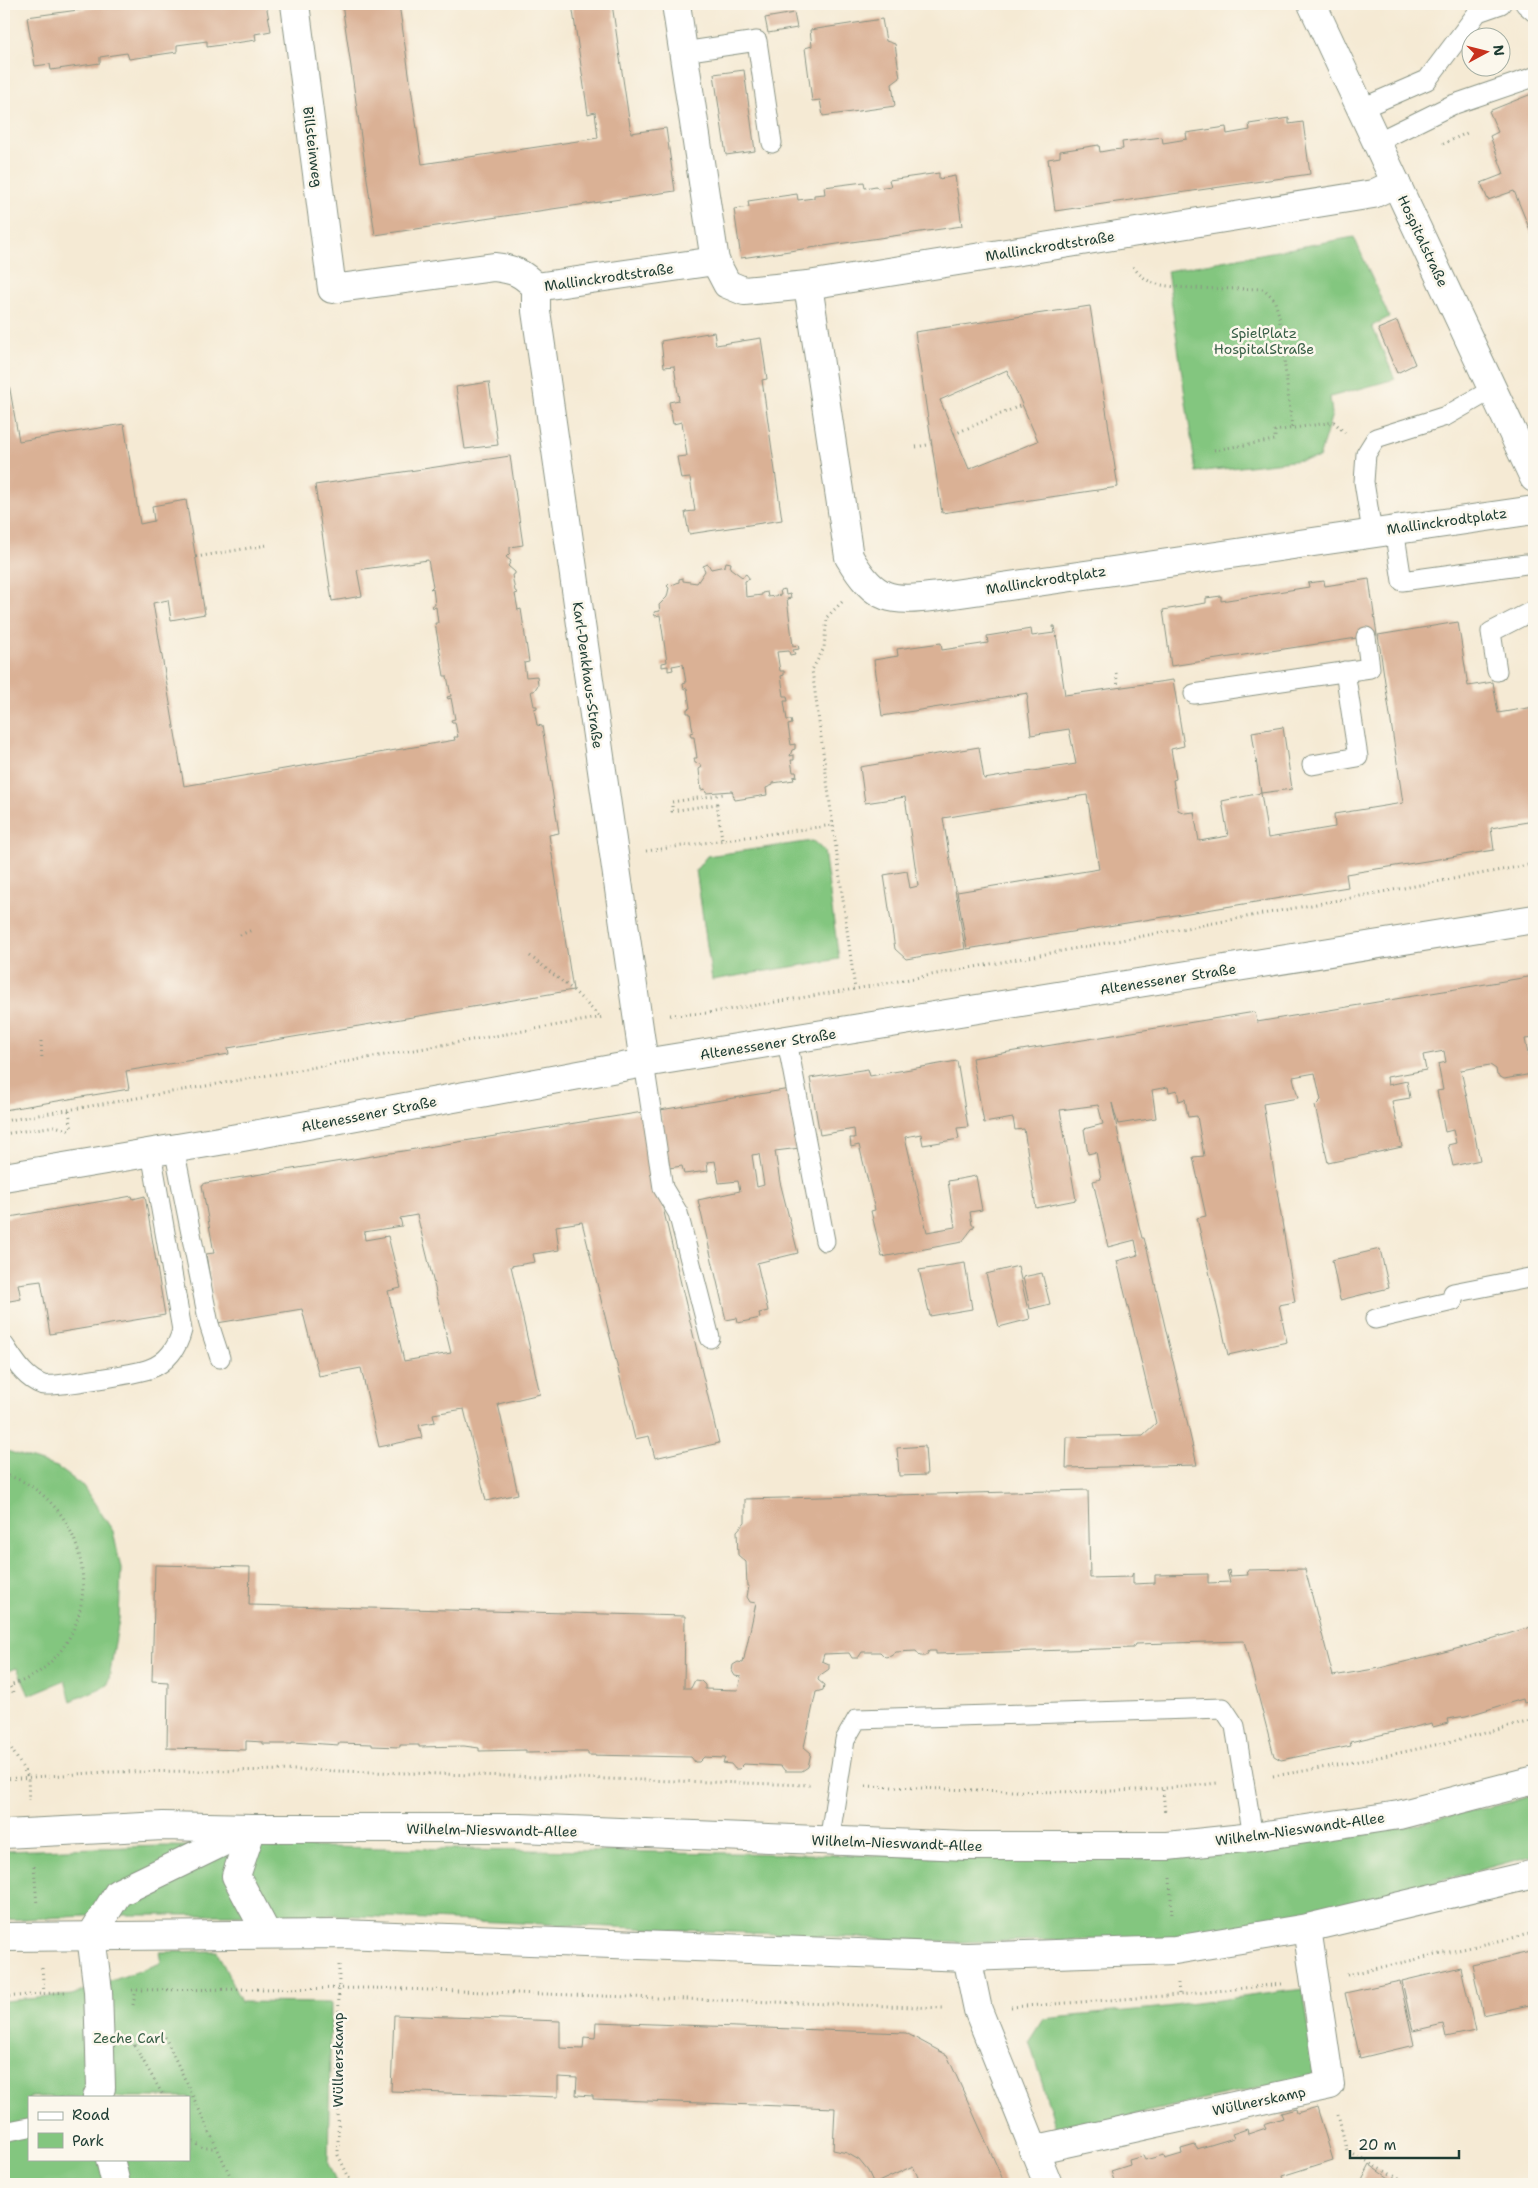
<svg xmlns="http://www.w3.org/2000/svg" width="1538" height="2188" viewBox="0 0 1538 2188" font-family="'Shantell Sans',sans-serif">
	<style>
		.green { fill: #83c67f; stroke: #51825a; fill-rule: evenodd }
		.building { fill: #dab195; fill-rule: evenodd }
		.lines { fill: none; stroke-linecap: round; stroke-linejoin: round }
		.lane-casing { stroke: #8a9484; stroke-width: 21 }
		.street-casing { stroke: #8a9484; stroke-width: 30 }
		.secondary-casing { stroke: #8a9484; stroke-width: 30 }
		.path { stroke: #8a9484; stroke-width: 3; stroke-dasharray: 1 4; stroke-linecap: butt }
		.lane { stroke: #fff; stroke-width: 19 }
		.street { stroke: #fff; stroke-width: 28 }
		.secondary { stroke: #fff; stroke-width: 28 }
		.labels { text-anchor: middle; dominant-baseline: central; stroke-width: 5; stroke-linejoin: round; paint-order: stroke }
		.street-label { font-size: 14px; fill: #1f3d34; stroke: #fbf7ec }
		.park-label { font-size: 14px; fill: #385f47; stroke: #fbf7ec }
	</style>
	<rect width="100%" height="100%" fill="#fbf7ec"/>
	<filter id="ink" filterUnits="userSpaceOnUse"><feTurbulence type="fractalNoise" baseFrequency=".02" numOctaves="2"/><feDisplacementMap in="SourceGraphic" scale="10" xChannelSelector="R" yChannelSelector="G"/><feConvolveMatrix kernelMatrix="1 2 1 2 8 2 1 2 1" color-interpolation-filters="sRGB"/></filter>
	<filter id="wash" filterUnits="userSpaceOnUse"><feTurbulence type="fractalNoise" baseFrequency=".0096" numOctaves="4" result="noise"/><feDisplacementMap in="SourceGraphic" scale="20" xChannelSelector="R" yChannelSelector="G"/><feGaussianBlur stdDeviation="1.12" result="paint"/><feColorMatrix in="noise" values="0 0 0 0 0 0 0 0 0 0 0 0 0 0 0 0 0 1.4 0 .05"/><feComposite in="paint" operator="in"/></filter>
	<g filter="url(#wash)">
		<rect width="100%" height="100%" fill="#f5ead4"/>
		<g class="green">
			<polygon points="1354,237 1389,317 1372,326 1395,379 1330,397 1332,414 1319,458 1196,472 1167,271"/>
			<polygon points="813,841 824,851 839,959 712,980 696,870 707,856"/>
			<polygon points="4,1450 57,1467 83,1486 113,1531 121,1569 119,1619 108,1685 71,1701 65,1680 29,1695 17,1668 4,1672"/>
			<polygon points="1534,1794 1534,1855 1304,1919 1181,1938 960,1942 335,1915 105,1915 4,1920 4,1851 160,1846 319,1847 1139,1859 1248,1852 1396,1829 1515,1801"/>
			<path d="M 217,1951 L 241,2002 L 331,2003 L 328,2164 L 337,2184 L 4,2184 L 4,2001 L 72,1995 L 161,1963 L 159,1952 ZM 29,2097 L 189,2097 L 189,2159 L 29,2159 Z"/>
			<polygon points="1303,1989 1316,2076 1057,2131 1029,2041 1043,2019 1166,2007"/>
		</g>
		<g id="blocks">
			<g class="building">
				<polygon points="122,4 266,4 271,31 255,34 256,40 207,47 207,41 177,45 177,52 129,59 127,53 113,55 100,57 100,63 51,70 50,64 35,66 27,17"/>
				<polygon points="342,4 399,4 422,164 598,138 595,112 588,114 572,4 612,4 631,133 666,128 675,191 375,235"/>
				<polygon points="794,13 797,28 768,33 765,18"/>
				<polygon points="882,19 886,41 895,44 900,78 892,84 895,106 823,116 820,100 812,101 805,48 812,46 810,30"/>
				<polygon points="744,70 755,151 726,155 714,74"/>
				<polygon points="1534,93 1534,240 1514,191 1488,200 1481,183 1504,174 1490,136 1498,132 1489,111"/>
				<polygon points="1289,118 1289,124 1303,122 1310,174 1055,211 1048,159 1060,157 1060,151 1099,145 1100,152 1111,150 1123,149 1122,142 1162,137 1163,143 1187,139 1186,133 1226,127 1227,134 1250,130 1249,124"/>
				<polygon points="939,173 939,179 955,176 962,226 741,258 734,209 749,207 748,201 797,194 798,200 814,198 814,195 825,194 824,187 864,182 865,188 876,186 877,188 891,186 889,180"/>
				<path d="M 1090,306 L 1118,487 L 942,513 L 915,332 ZM 1007,370 L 1038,441 L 969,469 L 940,400 Z"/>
				<polygon points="1397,321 1415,364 1397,373 1378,329"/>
				<polygon points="714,332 716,345 761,338 767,379 762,380 782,520 689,534 685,512 695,511 690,478 681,479 677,457 687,456 682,422 673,424 669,402 679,400 674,366 664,367 661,341"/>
				<polygon points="4,356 19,441 124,424 140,524 154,521 152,506 186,500 205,614 171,620 168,600 153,603 184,786 455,740 454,737 458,737 455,722 452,722 451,720 455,719 451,698 448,699 447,697 451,696 447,676 444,676 435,623 438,623 436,607 433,608 432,605 435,605 433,588 430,589 433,586 428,560 357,570 362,596 332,601 315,485 510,456 523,545 510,547 510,553 506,557 511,561 508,566 515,572 515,574 512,575 515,591 518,593 515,594 518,610 521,609 529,662 524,663 526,677 537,676 538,685 534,691 531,691 534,706 537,706 537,708 534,709 537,725 542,726 559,833 549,835 573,990 228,1048 229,1054 126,1071 129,1089 4,1110"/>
				<polygon points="489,382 498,445 465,449 456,387"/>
				<polygon points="726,562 731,563 730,568 742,577 746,574 750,579 745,581 746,597 762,595 762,593 767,592 768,597 781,595 780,590 785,589 786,595 790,594 791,598 787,599 793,646 798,645 799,649 793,650 795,654 790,655 789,651 777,652 780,671 784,671 784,675 781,676 784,696 787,696 788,701 784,701 787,720 791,720 792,724 788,725 791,745 795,744 795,749 792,750 790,756 794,755 794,760 791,760 793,772 796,772 797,776 793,777 794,780 773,783 773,785 766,788 767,795 735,800 732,791 706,793 705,789 701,790 699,769 702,767 700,764 695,763 694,758 697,758 694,737 691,737 690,733 693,732 690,713 687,713 687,709 690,708 687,688 684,689 683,684 686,683 683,664 672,666 673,670 668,671 668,666 662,667 662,663 667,662 660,615 655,616 654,612 660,611 659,605 667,597 669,588 667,586 670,583 672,585 679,582 679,579 683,578 683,581 697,583 705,571 703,566 708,564 711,569 725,566"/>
				<polygon points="1369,579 1377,635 1171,666 1163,610 1206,603 1206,598 1221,596 1221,601 1309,587 1308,583 1324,581 1325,586"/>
				<polygon points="1458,622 1468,686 1493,682 1498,713 1534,707 1534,821 1491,828 1494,850 1346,874 1348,887 967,949 957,892 1099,869 1087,795 1027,804 943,818 965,949 906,959 895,949 884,875 907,871 910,888 918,886 905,797 865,803 860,767 979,747 984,779 1076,764 1069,729 1031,735 1027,701 1028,693 882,716 874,660 898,656 897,649 941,643 942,650 988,643 987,636 1031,629 1032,636 1054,633 1053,626 1055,626 1065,695 1173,680 1184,746 1171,749 1176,779 1173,780 1178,810 1185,813 1194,812 1199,841 1228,836 1222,801 1261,793 1268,838 1335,827 1334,814 1403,803 1378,635"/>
				<polygon points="1283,727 1292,789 1261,793 1252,732"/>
				<polygon points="1534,976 1534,1038 1525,1039 1532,1074 1504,1079 1497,1075 1496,1069 1490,1065 1461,1070 1480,1160 1453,1166 1448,1145 1456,1143 1453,1130 1445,1132 1437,1091 1443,1090 1438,1064 1446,1062 1444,1051 1423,1055 1426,1070 1387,1077 1388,1085 1407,1081 1410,1098 1392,1101 1402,1147 1328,1163 1315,1106 1321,1100 1315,1073 1293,1077 1298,1098 1263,1104 1295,1302 1279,1305 1287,1342 1228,1355 1197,1218 1206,1216 1193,1157 1204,1156 1197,1116 1188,1117 1185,1099 1179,1101 1177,1090 1169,1092 1168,1087 1152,1090 1156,1118 1118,1124 1112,1103 1126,1173 1142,1238 1144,1238 1148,1253 1197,1465 1066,1468 1067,1437 1143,1435 1156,1423 1117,1261 1138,1255 1135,1240 1108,1247 1093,1181 1101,1179 1096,1152 1088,1154 1084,1129 1103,1124 1098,1105 1060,1110 1076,1200 1036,1208 1024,1129 1015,1130 1013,1118 984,1123 972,1058 1255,1012 1257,1022"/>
				<polygon points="957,1061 968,1127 957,1128 959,1139 923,1145 921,1134 905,1137 927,1232 955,1227 948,1181 976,1176 982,1210 970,1212 972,1225 975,1225 962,1242 882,1257 871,1211 875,1210 859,1145 851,1147 850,1138 855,1138 854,1129 820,1135 810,1078 868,1069 870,1076"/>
				<path d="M 790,1089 L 800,1148 L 775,1151 L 780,1182 L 798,1253 L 757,1263 L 768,1311 L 759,1313 L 760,1318 L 738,1323 L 737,1318 L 726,1320 L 698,1200 L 740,1191 L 738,1181 L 719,1183 L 715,1161 L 707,1162 L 708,1171 L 684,1174 L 682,1166 L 669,1168 L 660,1110 ZM 759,1154 L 764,1185 L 757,1187 L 752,1155 Z"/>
				<path d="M 643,1112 L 658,1187 L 719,1443 L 655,1458 L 649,1436 L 635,1439 L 582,1222 L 556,1226 L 559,1250 L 533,1254 L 535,1262 L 511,1266 L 540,1394 L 498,1404 L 518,1494 L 486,1501 L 464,1409 L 433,1414 L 435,1422 L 419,1425 L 422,1438 L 379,1447 L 361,1368 L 319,1376 L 302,1309 L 217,1323 L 206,1254 L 214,1253 L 202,1185 L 206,1183 ZM 417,1215 L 451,1353 L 404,1361 L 388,1291 L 401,1288 L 388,1236 L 365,1240 L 364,1232 L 402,1226 L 400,1218 Z"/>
				<polygon points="132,1196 133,1199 145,1196 165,1315 50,1334 41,1281 18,1284 21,1299 4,1302 4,1218"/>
				<polygon points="1380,1249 1389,1288 1340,1300 1332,1260"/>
				<polygon points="965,1263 972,1309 930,1316 919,1270"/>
				<polygon points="1018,1266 1030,1319 999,1327 986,1274"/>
				<polygon points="1042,1273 1050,1304 1030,1309 1023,1277"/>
				<polygon points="925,1446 927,1475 899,1476 897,1448"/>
				<polygon points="1088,1490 1090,1578 1131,1577 1133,1573 1133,1584 1155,1583 1155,1575 1208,1574 1208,1583 1230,1582 1227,1571 1229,1570 1230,1576 1248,1575 1247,1570 1305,1569 1333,1676 1380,1668 1468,1646 1534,1626 1534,1700 1524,1703 1523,1699 1466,1716 1447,1719 1448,1723 1433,1727 1432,1723 1350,1742 1351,1746 1281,1760 1274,1756 1244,1641 1135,1644 1133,1648 936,1654 936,1651 929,1651 926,1656 920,1656 916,1651 896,1652 891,1656 885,1657 880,1652 862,1652 858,1658 852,1658 849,1653 824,1654 822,1661 829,1664 829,1669 819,1676 818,1680 824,1685 823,1690 816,1692 804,1747 811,1753 808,1767 802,1771 785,1771 781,1766 744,1764 739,1769 735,1769 731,1764 723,1763 725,1758 704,1757 699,1762 695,1762 691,1757 588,1755 588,1752 573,1752 526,1753 526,1750 479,1751 479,1748 464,1746 419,1747 419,1745 400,1745 400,1747 372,1746 372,1744 338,1743 339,1745 292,1742 292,1744 263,1744 263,1742 246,1741 246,1750 167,1748 168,1682 152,1681 155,1565 250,1567 249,1605 685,1616 684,1688 691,1688 695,1680 701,1681 705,1685 705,1689 738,1690 741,1677 735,1676 732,1671 733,1665 738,1662 743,1663 756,1603 750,1602 747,1597 749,1586 747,1586 746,1562 738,1555 737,1531 745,1522 745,1499"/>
				<polygon points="1530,1952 1534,1968 1534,2004 1483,2015 1472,1965"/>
				<polygon points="1461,1967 1475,2031 1446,2037 1443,2024 1413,2031 1402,1981"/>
				<polygon points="1400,1981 1414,2045 1360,2058 1345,1993"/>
				<polygon points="394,2015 560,2021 560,2048 583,2049 584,2037 595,2038 596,2022 906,2033 947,2055 1005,2184 921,2184 913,2166 874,2184 868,2171 859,2160 847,2153 833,2150 835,2108 593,2099 593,2096 576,2095 577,2078 558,2077 558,2097 391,2091"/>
				<polygon points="1317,2107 1333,2160 1282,2176 1283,2181 1273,2184 1115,2184 1111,2171 1130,2165 1129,2160 1143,2156 1145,2160 1164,2155 1165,2159 1182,2154 1181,2149 1195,2145 1197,2149 1234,2138 1232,2134 1247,2129 1248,2134 1266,2128 1264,2124 1283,2118 1281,2113 1296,2109 1297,2113"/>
				<polygon points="1370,2165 1395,2182 1393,2184 1360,2184"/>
			</g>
		</g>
	</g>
	<g filter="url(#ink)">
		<use href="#blocks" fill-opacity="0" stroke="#8a9484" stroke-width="1"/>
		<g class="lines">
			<g class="lane-casing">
				<g id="lane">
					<polyline points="1525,4 1534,12"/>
					<polyline points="683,52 757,41 772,143"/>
					<polyline points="1360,109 1427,80 1478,12 1501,4"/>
					<polyline points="1377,142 1452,105 1534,77"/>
					<polyline points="1394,529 1402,581 1526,564"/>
					<polyline points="1372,532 1364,482 1366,454 1376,438 1446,416 1493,389"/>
					<polyline points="1497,671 1491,632 1534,610"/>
					<polyline points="1194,694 1370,668 1366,637"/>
					<polyline points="1312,765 1358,757 1345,671"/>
					<polyline points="787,1041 825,1241"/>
					<polyline points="644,1063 663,1188 678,1213 710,1338"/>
					<polyline points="174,1148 209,1324 220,1358"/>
					<polyline points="1375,1319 1453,1301 1453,1293 1534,1277"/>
					<path d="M 4,1345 C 15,1361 24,1378 43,1385 C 49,1388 139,1373 149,1369 C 167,1363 178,1347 182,1330 L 151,1152"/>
					<polyline points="829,1842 845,1740 857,1719 1223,1708 1235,1726 1253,1837"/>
					<polyline points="4,2132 29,2127"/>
				</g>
			</g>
			<g class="street-casing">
				<g id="street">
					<path d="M 295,4 L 332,289 L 494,267 C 514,269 522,273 536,287 L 715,261 L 727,284 L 744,291 L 808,285 L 1373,194 L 1396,183"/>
					<polyline points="676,4 715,261"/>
					<polyline points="1312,4 1534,478"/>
					<path d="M 808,285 L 849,557 C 876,602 890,602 940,596 L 1534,510"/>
					<polyline points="536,287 536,311 644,1063"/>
					<polyline points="4,1177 237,1138 644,1063 1534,919"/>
					<polyline points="252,1828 236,1876 267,1934"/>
					<polyline points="967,1957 978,2010 1048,2184"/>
					<polyline points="97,2097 101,2088 100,2051 98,1991 91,1936 118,1893 252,1828"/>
					<polyline points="1033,2150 1330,2085 1307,1928"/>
					<polyline points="110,2159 116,2184"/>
				</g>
			</g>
			<g class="secondary-casing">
				<g id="secondary">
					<polyline points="4,1834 163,1826 252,1828 520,1828 966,1846 1167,1846 1253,1837 1399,1815 1534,1780"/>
					<polyline points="4,1937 341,1934 967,1957 1175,1950 1307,1928 1534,1874"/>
				</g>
			</g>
			<g class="path">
				<polyline points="1443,144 1469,132"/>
				<path d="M 1133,267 C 1137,272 1144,279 1151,282 C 1173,291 1237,288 1264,289 L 1274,299 L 1279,315 L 1292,428"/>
				<polyline points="954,434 1022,405"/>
				<polyline points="916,447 932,444"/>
				<polyline points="1214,450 1275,440 1275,431 1334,422 1346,434"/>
				<polyline points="196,557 267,545"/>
				<polyline points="842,602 827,617 824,648 812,670 855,989"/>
				<polyline points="1116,673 1118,687"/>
				<polyline points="722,839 717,804 672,811 672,802 724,794"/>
				<polyline points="646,851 833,825"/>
				<polyline points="240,935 252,930"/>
				<polyline points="530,956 573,990 600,1017"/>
				<polyline points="670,1015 708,1013 855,989 1534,864"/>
				<polyline points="41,1041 42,1060"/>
				<polyline points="69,1111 72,1130"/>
				<polyline points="4,1121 604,1017"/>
				<polyline points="4,1134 55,1126 72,1131"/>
				<path d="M 4,1475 C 27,1479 49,1498 62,1516 C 94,1564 90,1630 44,1668 C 34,1677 22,1681 10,1686 L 14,1694"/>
				<polyline points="4,1736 28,1777 29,1800"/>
				<path d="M 1273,1776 C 1361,1762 1448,1744 1534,1720"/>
				<polyline points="4,1779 106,1772 306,1770 810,1785"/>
				<path d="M 866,1786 C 984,1790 1100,1798 1217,1783"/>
				<polyline points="1163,1790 1165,1814"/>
				<polyline points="34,1866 37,1905"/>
				<polyline points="1170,1878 1172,1917"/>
				<polyline points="339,1965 338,2155 352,2184"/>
				<polyline points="42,1968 44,1993"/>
				<polyline points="1347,1975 1534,1933"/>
				<polyline points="1178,1983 1179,1995"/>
				<polyline points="132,1990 373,1988 945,2008"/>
				<polyline points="4,1997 65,1992"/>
				<polyline points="133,2005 136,1990"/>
				<polyline points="1011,2007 1179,1995 1281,1984"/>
				<polyline points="165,2037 234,2184"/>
				<polyline points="134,2045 164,2097"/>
				<polyline points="1338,2115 1347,2151 1409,2184"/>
				<polyline points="189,2139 203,2148 216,2148"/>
			</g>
			<use href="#lane" class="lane"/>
			<use href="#street" class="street"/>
			<use href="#secondary" class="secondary"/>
		</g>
	</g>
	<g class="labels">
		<g class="street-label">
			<text transform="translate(313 147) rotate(83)">Billsteinweg</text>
			<text transform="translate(1423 241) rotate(65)">Hospitalstraße</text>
			<text transform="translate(1050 246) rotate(-9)">Mallinckrodtstraße</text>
			<text transform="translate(609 277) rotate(-8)">Mallinckrodtstraße</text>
			<text transform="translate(1447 521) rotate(-8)">Mallinckrodtplatz</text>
			<text transform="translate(1046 580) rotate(-9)">Mallinckrodtplatz</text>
			<text transform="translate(588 675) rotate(82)">Karl-Denkhaus-Straße</text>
			<text transform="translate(1168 979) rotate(-9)">Altenessener Straße</text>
			<text transform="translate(768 1044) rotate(-9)">Altenessener Straße</text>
			<text transform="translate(369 1114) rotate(-11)">Altenessener Straße</text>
			<text transform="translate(1300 1829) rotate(-8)">Wilhelm-Nieswandt-Allee</text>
			<text transform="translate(492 1830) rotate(1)">Wilhelm-Nieswandt-Allee</text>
			<text transform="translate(897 1843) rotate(2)">Wilhelm-Nieswandt-Allee</text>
			<text transform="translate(338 2060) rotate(-90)">Wüllnerskamp</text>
			<text transform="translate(1259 2101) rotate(-12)">Wüllnerskamp</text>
		</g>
		<g class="park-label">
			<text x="1264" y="333">SpielPlatz<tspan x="1264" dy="16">HospitalStraße</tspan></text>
			<text x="129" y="2038">Zeche Carl</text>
		</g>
	</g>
	<rect width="1538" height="2188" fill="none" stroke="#fbf7ec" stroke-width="20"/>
	<rect x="28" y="2096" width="162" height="65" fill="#fbf7ec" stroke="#a3ada2"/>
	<rect x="38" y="2112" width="25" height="8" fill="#ffffff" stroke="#a3ada2"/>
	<text x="72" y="2120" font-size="15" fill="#1f3d34">Road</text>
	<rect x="38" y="2133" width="25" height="15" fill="#83c67f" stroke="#a3ada2"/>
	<text x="72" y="2146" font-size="15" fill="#1f3d34">Park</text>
	<g transform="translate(1486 52) rotate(83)"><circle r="24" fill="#fbf7ec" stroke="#a3ada2"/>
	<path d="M0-4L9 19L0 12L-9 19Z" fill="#c8321e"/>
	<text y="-8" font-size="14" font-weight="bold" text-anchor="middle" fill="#1f3d34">N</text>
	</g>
	<path d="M1350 2150v8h109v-8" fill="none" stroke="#1f3d34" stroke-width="2.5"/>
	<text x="1358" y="2150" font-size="15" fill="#1f3d34" stroke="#fbf7ec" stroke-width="4" paint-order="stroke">20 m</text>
</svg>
